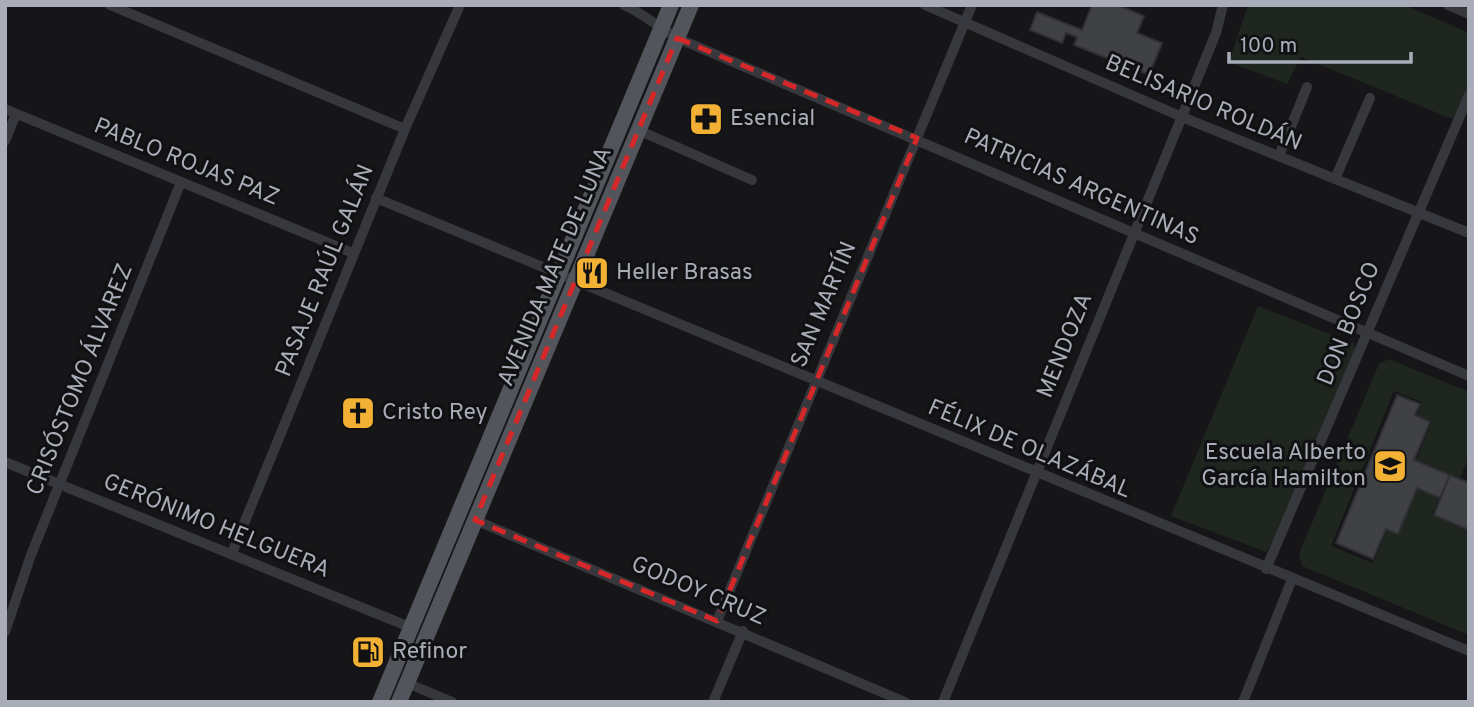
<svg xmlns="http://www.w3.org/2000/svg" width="1474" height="707" viewBox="0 0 1474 707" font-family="Overpass,sans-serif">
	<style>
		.green { fill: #1e261f }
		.building { fill: #404145; stroke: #303034; stroke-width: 2 }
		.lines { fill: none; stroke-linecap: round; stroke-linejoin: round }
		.minor { stroke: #37383d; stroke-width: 10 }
		.primary { stroke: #53555c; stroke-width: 16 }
		.marked { fill: none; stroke: #d62828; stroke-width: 5; stroke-dasharray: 14 9; stroke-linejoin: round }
		.labels { text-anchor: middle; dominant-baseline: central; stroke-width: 6; stroke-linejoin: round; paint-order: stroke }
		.street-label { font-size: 23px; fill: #a8adb8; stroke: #111113 }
		.poi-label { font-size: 23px; fill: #a8adb8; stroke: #111113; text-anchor: start }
	</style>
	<rect width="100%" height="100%" fill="#161618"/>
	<g class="green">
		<polygon points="1248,5 1405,5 1469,33 1469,91 1457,121 1301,57 1287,84 1229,62"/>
		<polygon points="1258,306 1354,343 1355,356 1282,524 1266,552 1171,516"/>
		<polygon points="1389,359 1469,392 1469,456 1460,478 1416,460 1432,422 1417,416 1422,402 1394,391 1331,546 1373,563 1387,530 1398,535 1417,489 1439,498 1432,515 1469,531 1469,635 1302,566 1299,554 1379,364"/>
	</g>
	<g class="building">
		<polygon points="1092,5 1118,5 1144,16 1137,33 1162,43 1149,75 1074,45 1077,37 1066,33 1062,43 1030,30 1037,12 1082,30"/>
		<polygon points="1397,395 1420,404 1415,415 1430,422 1414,460 1450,475 1440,498 1417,488 1398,534 1386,529 1373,559 1336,543"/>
		<polygon points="1450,475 1469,483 1469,530 1434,515"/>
	</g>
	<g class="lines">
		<g class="minor">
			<polyline points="110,5 405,129"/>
			<path d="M 624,5 C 644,14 658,27 677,38 L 1469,376"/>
			<polyline points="925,5 1182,117 1469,233"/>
			<polyline points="1448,5 1469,14"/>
			<polyline points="5,109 353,253"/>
			<polyline points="638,130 752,180"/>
			<polyline points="5,141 16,114"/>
			<polyline points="1279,156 1307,87"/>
			<polyline points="1335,179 1370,98"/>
			<polyline points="376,198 1469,651"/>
			<polyline points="5,462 412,628"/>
			<polyline points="475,520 905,702"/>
			<polyline points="232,553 405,129 460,5"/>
			<polyline points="1266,569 1469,95"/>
			<polyline points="717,621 972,5"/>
			<polyline points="5,632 31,555 181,182"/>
			<polyline points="407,683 452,702"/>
			<polyline points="713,702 743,631"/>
			<polyline points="943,702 1216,33 1223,5"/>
			<polyline points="1243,702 1292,579"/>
		</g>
		<g class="primary">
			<polyline points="380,702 671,5"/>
			<polyline points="399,702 691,5"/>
		</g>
	</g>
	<path class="marked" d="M 677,38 L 917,138 L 717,621 L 475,520 Z"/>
	<defs>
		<g id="pharmacy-square" transform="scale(1.75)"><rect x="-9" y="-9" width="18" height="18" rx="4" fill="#f2b134" stroke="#111113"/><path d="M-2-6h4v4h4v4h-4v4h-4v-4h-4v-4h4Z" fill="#111"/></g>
		<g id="restaurant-square" transform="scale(1.75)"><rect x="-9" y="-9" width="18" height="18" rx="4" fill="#f2b134" stroke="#111113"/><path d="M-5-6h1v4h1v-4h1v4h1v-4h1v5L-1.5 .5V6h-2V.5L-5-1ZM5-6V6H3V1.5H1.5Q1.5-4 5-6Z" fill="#111"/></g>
		<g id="church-square" transform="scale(1.75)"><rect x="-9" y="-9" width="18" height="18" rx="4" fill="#f2b134" stroke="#111113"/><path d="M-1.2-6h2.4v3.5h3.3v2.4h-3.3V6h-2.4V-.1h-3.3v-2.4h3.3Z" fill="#111"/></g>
		<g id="school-square" transform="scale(1.75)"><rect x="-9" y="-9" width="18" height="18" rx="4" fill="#f2b134" stroke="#111113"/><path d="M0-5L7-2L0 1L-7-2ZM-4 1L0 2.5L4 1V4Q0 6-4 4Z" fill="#111"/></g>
		<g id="fuel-square" transform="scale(1.75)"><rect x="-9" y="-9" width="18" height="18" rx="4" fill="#f2b134" stroke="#111113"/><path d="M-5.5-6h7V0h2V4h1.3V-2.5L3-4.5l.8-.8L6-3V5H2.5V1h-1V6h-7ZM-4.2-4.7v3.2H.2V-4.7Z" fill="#111"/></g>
	</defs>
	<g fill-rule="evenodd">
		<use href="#pharmacy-square" x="706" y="119"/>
		<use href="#restaurant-square" x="592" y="273"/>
		<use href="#church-square" x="358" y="413"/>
		<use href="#school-square" x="1390" y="466"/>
		<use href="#fuel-square" x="368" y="652"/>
	</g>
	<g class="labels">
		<g class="street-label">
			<text transform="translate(1203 104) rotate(23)">BELISARIO ROLDÁN</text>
			<text transform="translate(186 163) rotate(22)">PABLO ROJAS PAZ</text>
			<text transform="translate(1081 188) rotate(24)">PATRICIAS ARGENTINAS</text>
			<text transform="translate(556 267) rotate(-67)">AVENIDA MATE DE LUNA</text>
			<text transform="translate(326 271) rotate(-68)">PASAJE RAÚL GALÁN</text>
			<text transform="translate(825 305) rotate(-67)">SAN MARTÍN</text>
			<text transform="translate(1350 324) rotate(-68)">DON BOSCO</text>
			<text transform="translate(1066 346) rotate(-68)">MENDOZA</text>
			<text transform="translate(81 380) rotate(-68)">CRISÓSTOMO ÁLVAREZ</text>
			<text transform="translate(1029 450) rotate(23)">FÉLIX DE OLAZÁBAL</text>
			<text transform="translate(216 527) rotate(22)">GERÓNIMO HELGUERA</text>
			<text transform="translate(698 592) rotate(23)">GODOY CRUZ</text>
		</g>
		<g class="poi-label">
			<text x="730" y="119">Esencial</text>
			<text x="616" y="273">Heller Brasas</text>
			<text x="382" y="413">Cristo Rey</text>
			<text x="1366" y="453" text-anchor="end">Escuela Alberto<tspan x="1366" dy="26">García Hamilton</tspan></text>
			<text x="392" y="652">Refinor</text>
		</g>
	</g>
	<rect width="1474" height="707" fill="none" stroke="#a8adb8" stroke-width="14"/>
	<path d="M1229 52v10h182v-10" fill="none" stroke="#a8adb8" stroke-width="3.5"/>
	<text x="1240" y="52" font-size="21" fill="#a8adb8" stroke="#111113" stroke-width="5" paint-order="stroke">100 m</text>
</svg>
